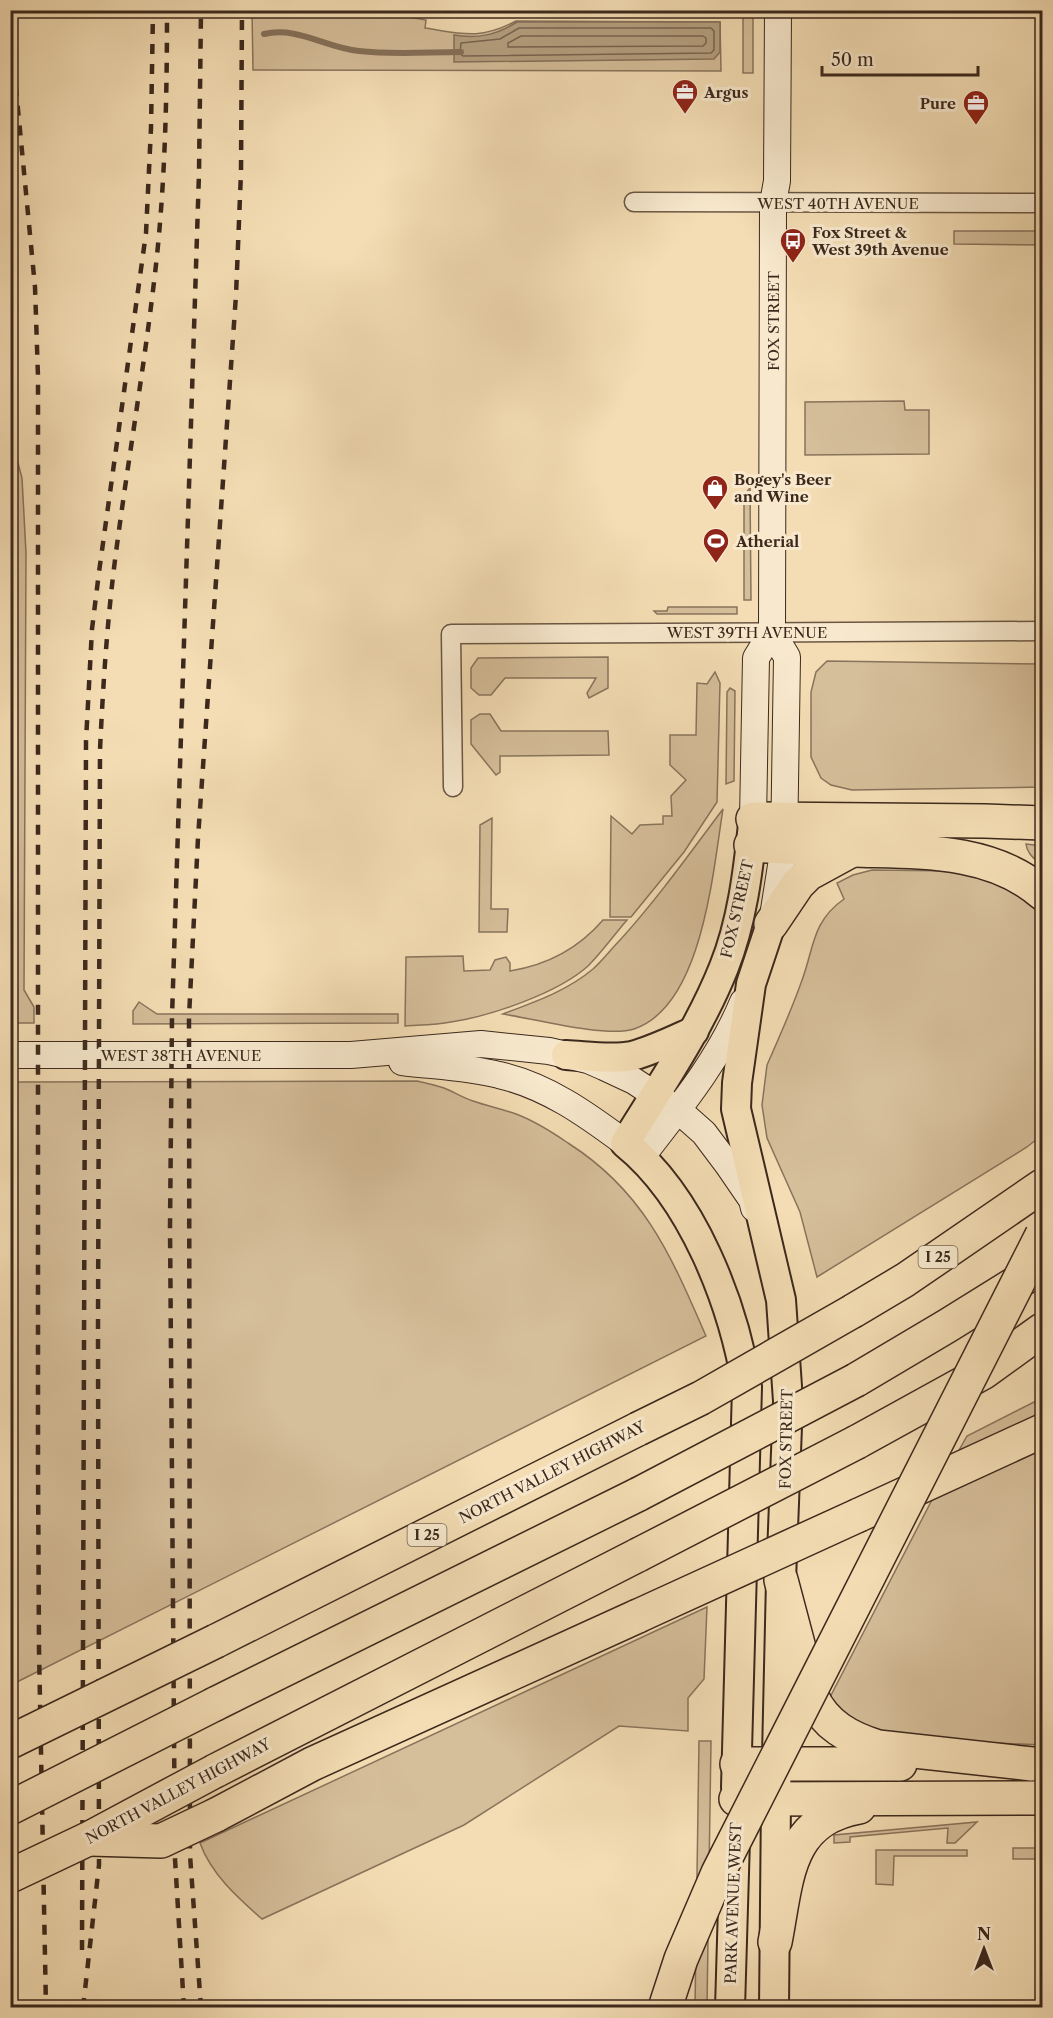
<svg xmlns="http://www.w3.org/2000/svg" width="1053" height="2018" viewBox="0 0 1053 2018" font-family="'Libre Caslon Text',serif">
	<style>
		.green { fill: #d5be9a; stroke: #88745c; stroke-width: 1.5 }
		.water { fill: #b5a081; stroke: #857059; stroke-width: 1.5 }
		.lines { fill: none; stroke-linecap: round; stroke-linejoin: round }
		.shore { stroke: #78644f; stroke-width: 1.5 }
		.stream { stroke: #857059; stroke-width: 6 }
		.street-casing { stroke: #6a5643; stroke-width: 21 }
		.secondary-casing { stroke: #3c291d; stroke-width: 28 }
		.primary-casing { stroke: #3c291d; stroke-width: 32 }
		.highway-casing { stroke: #3c291d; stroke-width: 36 }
		.street { stroke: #f8e9ce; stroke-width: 18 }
		.secondary { stroke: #f8e9ce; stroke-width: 26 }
		.primary { stroke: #f4ddb4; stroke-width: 28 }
		.highway { stroke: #f4ddb4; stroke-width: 33 }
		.rail { stroke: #3c291d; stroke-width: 4.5; stroke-dasharray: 10 10; stroke-linecap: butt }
		.highway-bridge-casing { stroke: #3c291d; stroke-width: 36; stroke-linecap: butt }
		.highway-bridge { stroke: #f4ddb4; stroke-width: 33 }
		.labels { text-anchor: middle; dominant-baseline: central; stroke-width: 6; stroke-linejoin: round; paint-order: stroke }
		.shield { fill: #f8e9ce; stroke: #746352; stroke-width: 1.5 }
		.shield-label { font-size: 14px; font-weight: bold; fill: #3c291d }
		.poi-label { font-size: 15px; font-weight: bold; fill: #3c291d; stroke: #f8e9ce; text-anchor: start }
		.street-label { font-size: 15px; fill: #3c291d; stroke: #f8e9ce }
	</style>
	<rect width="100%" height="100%" fill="#f4ddb4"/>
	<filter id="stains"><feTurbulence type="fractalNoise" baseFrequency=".00333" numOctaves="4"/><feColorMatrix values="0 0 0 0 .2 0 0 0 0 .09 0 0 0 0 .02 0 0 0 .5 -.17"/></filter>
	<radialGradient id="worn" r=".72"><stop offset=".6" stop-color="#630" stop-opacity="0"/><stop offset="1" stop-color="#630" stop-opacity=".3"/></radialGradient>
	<g class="green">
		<path d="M 346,10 L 380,12 L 426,20 L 425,28 C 463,34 480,40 516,21 L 720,22 L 721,71 L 253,70 L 252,11 Z"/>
		<rect x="743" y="11" width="10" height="62"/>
		<polygon points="954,231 1042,231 1042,245 954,244"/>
		<polygon points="904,401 905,410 929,410 929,454 805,455 805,402"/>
		<polygon points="10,461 18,463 22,478 26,553 24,990 34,1007 34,1023 10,1023"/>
		<polygon points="750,488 751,600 744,600 744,495"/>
		<polygon points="668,607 737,607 737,614 657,614 654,611 667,611"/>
		<polygon points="608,657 608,688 589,698 587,693 596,678 505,678 491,695 479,695 471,688 471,668 478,658"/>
		<polygon points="827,661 1042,664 1042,787 852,790 831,785 821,778 811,757 811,692 816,672"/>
		<polygon points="715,672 720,683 717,802 684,852 631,917 610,917 611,816 632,834 640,825 663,824 663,816 672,816 671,796 686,780 670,765 670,735 696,735 697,683 707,684"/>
		<polygon points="730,688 735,691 734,781 726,784 727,692"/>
		<polygon points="480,714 490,714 501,731 608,731 609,755 500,756 500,772 496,775 471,744 471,720"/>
		<path d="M 723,809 C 713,870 703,1006 634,1029 C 607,1038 534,1019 503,1014 C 534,1002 567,991 593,969 C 603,960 612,948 621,939 C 658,898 690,853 723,809 Z"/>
		<polygon points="492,818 491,909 508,909 507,932 479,932 480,825"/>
		<path d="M 1026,844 L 1042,846 L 1042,866 C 1035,859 1027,854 1026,844 Z"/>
		<path d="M 872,870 L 955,871 L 994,877 L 1042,908 L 1042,1135 L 1027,1147 L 817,1277 L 800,1212 L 767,1138 L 762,1105 L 767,1065 C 779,1038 791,1011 801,983 C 814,950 811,922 844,899 L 837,883 L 853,875 Z"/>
		<path d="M 603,920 L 627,920 C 614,935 602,952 588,966 C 558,993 491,1016 451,1022 C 436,1025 420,1025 405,1026 L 406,957 L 463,956 L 464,971 L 490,970 L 495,960 L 506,957 L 510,963 L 510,971 C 547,965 579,948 603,920 Z"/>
		<polygon points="139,1002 157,1014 398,1014 398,1023 133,1024 133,1011"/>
		<path d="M 417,1081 C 426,1083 435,1085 444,1088 C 454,1092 463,1098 473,1101 C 487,1106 502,1109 516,1114 C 535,1121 552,1132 568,1143 C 645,1192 671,1256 706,1336 L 11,1685 L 11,1082 Z"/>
		<polygon points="1042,1398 1042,1413 958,1452 967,1436"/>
		<polygon points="1042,1447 1042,1745 905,1739 872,1734 827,1703 935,1494"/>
		<path d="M 707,1607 L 704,1679 L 688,1698 L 688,1731 L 619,1726 L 464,1825 L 262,1919 C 238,1898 211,1874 200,1843 Z"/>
		<polygon points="699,1741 711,1741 707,2007 695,2008"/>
		<polygon points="977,1822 955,1843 947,1843 948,1828 850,1837 850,1842 834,1843 834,1835"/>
		<rect x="1013" y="1848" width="29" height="11"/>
		<polygon points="876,1850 967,1850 967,1856 894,1856 893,1885 876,1884"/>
	</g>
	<path class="water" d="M 517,22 L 720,22 L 720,52 L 714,59 L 454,62 L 454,35 C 478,39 496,35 517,22 Z"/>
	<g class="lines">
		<g class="shore">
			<polygon points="519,28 711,28 714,31 714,50 711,53 463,56 460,54 461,43 500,39"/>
			<polygon points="521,36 703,36 706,38 706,43 703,46 508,47 508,43"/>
		</g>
		<path class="stream" d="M 264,34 C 297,26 327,48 359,51 C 393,55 428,52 461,52"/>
		<g class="street-casing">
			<g id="street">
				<polyline points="634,202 1042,203"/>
				<polyline points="453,787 451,634 1042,631"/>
			</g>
		</g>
		<g class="secondary-casing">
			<g id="secondary">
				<polyline points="753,819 756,658 772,632"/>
				<polyline points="773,916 784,847 787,657 772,632 773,203 777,181 778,10"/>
				<polyline points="10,1055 351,1055 481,1044 549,1051 588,1060 604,1067 634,1081 678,1110 704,1133 728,1165 752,1200 754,1208"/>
				<path d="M 402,1062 C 434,1066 468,1067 499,1075 C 547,1086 586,1114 625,1143"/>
				<path d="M 642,1156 C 680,1107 719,1060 743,1002"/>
			</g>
		</g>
		<g class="primary-casing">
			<g id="primary">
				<polyline points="771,924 751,984 737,1083 736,1109 781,1300 788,1401 781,1580 776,1799 774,2008"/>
				<path d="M 566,1055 C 587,1056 611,1060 632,1056 C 654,1050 674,1040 694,1031"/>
				<path d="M 736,1787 L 747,1387 C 733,1303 693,1198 625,1143 C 660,1086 699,1030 724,967 C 742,922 748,872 753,824"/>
				<polyline points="730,2008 735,1839"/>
			</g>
		</g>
		<g class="highway-casing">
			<g id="highway">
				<polyline points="753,819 985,821 1042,823"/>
				<path d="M 751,845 C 785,847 819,849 853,850 C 916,852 991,848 1042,893"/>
				<polyline points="771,924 798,884 808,874 852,850"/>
				<polyline points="853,1311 905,1280 1042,1186"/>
				<polyline points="856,1380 947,1326 1029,1275"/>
				<polyline points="857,1442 984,1372 1042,1330"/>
				<polyline points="859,1515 1042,1431"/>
				<path d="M 781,1580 L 812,1697 C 825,1725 849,1738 878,1747 L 1032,1764"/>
				<polyline points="216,1641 638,1429"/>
				<polyline points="215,1704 639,1494"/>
				<polyline points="737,1764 900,1764"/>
				<polyline points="215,1771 638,1555"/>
				<polyline points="736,1799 1042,1798"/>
				<polyline points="216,1815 312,1764 638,1616"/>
				<path d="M 775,1942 C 787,1882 785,1820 859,1807"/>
			</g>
		</g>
		<use href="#street" class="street"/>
		<use href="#secondary" class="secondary"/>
		<use href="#primary" class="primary"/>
		<use href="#highway" class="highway"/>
		<g class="rail">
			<polyline points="15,10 15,34"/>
			<polyline points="10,26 35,287 38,377 38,1463 39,1649 46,2008"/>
			<polyline points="82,1950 86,741 92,629 99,572 146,233 151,128 153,10"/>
			<path d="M 83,2008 L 99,1865 L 98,1327 L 100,750 C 103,686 107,623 115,560 C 127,467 143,375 154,282 C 165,192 167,101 167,10"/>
			<polyline points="184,2008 175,1859 170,1227 172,1017 199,173 201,10"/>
			<polyline points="201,2008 190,1855 189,1017 198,838 236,295 241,172 242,10"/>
		</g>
		<g class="highway-bridge-casing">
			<g id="highway-bridge">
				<polyline points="638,1429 701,1398 853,1311"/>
				<polyline points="639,1494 856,1380"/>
				<polyline points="638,1555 857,1442"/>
				<polyline points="638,1616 859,1515"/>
				<polyline points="10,1742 216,1641"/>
				<polyline points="10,1808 215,1704"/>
				<polyline points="90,1839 161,1841 216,1815"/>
				<polyline points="10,1876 88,1839 215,1771"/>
				<polyline points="665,2008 681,1959 718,1873 1042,1235"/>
			</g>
		</g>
		<use href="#highway-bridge" class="highway-bridge"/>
	</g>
	<defs>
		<g id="office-pin" transform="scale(1.35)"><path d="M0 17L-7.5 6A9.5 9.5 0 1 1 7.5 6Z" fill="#8f2418" stroke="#f8e9ce"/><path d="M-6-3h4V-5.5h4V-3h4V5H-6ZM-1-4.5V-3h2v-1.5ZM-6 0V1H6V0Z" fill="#fff"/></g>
		<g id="bus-pin" transform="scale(1.35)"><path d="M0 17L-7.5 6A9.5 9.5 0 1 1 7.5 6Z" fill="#8f2418" stroke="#f8e9ce"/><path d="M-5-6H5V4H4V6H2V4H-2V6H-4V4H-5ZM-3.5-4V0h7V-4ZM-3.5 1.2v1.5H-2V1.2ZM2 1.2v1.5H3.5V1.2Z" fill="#fff"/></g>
		<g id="shop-pin" transform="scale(1.35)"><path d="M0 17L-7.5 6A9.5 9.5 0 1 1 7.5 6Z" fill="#8f2418" stroke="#f8e9ce"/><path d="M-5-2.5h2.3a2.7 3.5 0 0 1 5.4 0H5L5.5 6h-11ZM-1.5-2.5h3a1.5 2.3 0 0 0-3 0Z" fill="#fff"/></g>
		<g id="stadium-pin" transform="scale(1.35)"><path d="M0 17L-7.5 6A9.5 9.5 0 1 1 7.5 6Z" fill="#8f2418" stroke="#f8e9ce"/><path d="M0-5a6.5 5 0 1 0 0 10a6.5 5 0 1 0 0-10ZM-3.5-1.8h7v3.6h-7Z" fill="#fff"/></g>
	</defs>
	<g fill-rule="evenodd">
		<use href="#office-pin" x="685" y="92"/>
		<use href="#office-pin" x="976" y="103"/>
		<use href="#bus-pin" x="793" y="241"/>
		<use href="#shop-pin" x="715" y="488"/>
		<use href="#stadium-pin" x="716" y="541"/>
	</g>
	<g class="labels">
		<g class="shield">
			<rect x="918.5" y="1246" width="39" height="22" rx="4.5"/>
			<rect x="407.5" y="1524" width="39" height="22" rx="4.5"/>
		</g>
		<g class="shield-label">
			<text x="938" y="1257">I 25</text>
			<text x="427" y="1535">I 25</text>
		</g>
		<g class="poi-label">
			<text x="704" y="92">Argus</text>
			<text x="956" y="103" text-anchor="end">Pure</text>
			<text x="812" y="232">Fox Street &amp;<tspan x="812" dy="17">West 39th Avenue</tspan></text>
			<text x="734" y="479">Bogey's Beer<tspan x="734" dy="17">and Wine</tspan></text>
			<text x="736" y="541">Atherial</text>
		</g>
		<g class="street-label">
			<text x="838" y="203">WEST 40TH AVENUE</text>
			<text transform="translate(773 321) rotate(-90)">FOX STREET</text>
			<text x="747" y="632">WEST 39TH AVENUE</text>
			<text transform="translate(737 909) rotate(-77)">FOX STREET</text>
			<text x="181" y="1055">WEST 38TH AVENUE</text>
			<text transform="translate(786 1439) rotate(-89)">FOX STREET</text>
			<text transform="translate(552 1472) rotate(-27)">NORTH VALLEY HIGHWAY</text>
			<text transform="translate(178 1791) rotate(-28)">NORTH VALLEY HIGHWAY</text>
			<text transform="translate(733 1903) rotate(-88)">PARK AVENUE WEST</text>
		</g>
	</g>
	<rect width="1053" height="2018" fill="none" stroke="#f4ddb4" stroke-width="36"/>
	<rect x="12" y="12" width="1029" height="1994" fill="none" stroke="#3c291d" stroke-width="3"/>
	<rect x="18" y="18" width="1017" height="1982" fill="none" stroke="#3c291d" stroke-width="1.5"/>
	<g transform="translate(984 1949)" stroke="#f8e9ce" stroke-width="4.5" paint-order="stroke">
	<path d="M0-4.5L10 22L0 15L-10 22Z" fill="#3c291d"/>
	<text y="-9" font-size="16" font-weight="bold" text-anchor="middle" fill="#3c291d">N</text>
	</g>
	<path d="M822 66v9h156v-9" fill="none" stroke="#3c291d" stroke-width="3"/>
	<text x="831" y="66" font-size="18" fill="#3c291d" stroke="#f8e9ce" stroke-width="4.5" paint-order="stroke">50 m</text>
	<rect width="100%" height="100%" filter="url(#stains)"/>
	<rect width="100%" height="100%" fill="url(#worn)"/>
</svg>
